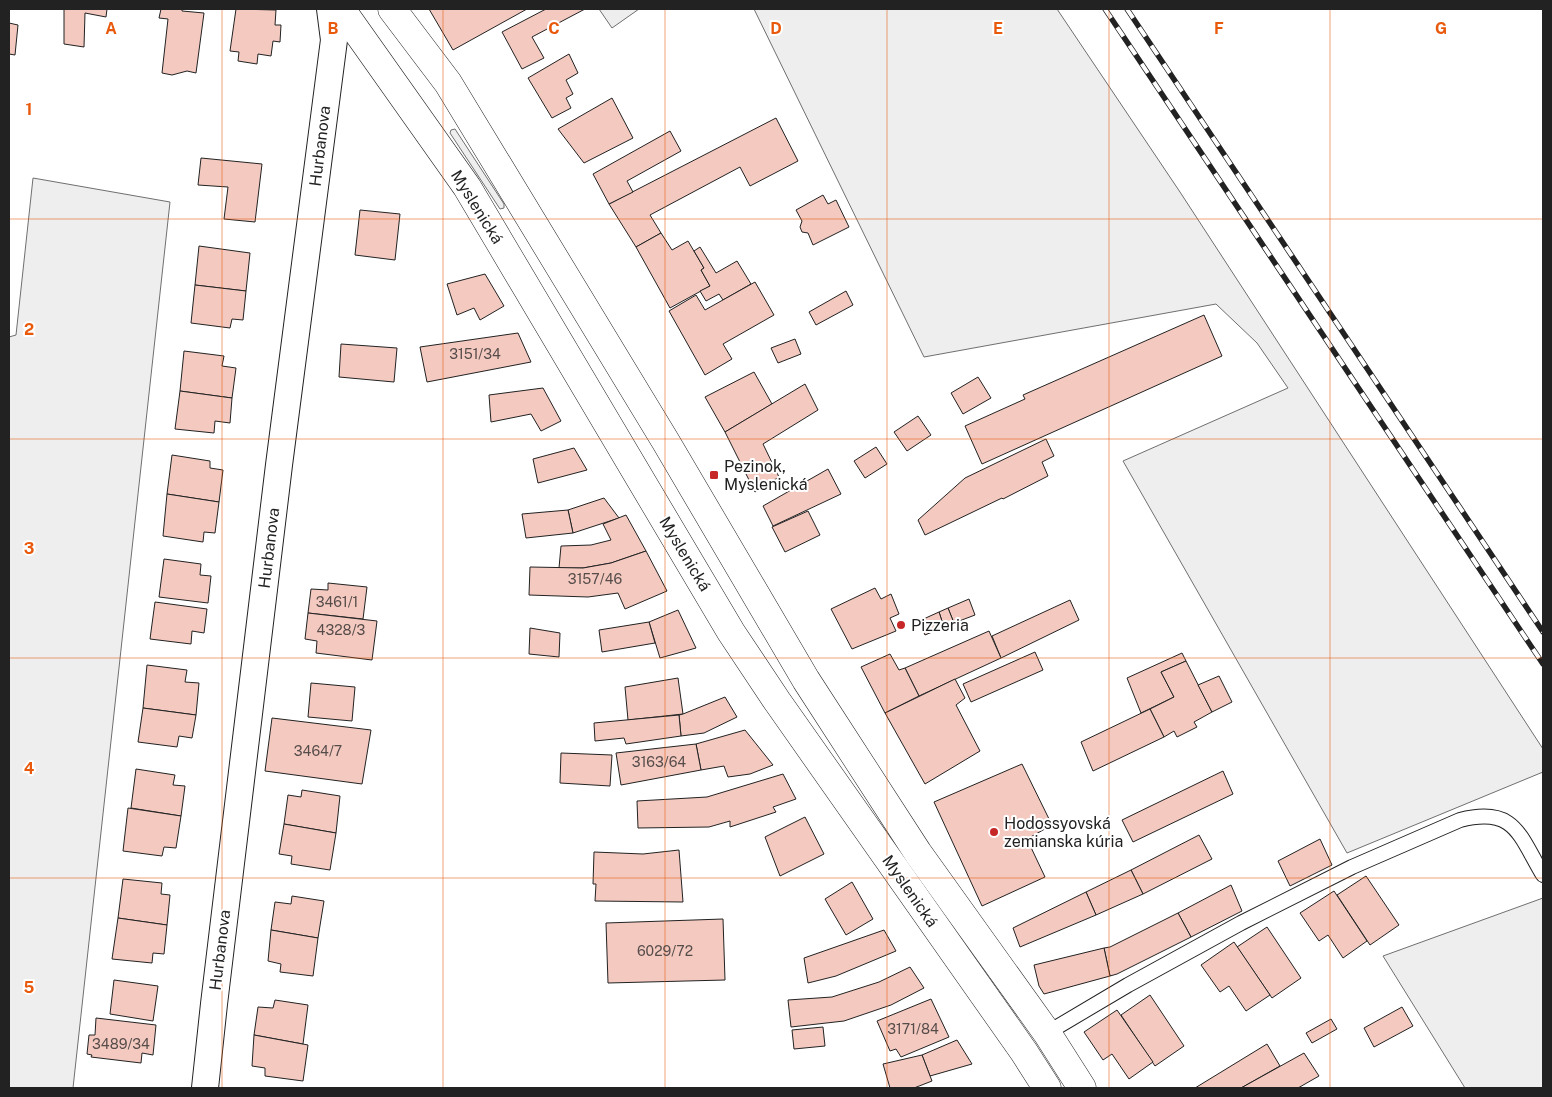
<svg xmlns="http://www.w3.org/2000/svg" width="1552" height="1097" viewBox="0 0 1552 1097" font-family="'Public Sans',sans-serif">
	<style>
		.green { fill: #eee; stroke: #6f6f6f }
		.building { fill: #f3c9c0; stroke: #222 }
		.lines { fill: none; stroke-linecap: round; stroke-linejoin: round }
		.service-casing { stroke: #222; stroke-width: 16 }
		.minor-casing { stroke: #222; stroke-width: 28 }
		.secondary-casing { stroke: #222; stroke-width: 29 }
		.service { stroke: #fff; stroke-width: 14 }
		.minor { stroke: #fff; stroke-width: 26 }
		.secondary { stroke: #fff; stroke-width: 28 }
		.rail-casing { stroke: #222; stroke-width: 5.5 }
		.rail { stroke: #fff; stroke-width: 4; stroke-dasharray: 11; stroke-linecap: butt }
		.grid { fill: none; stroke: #e8590c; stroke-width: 1; stroke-opacity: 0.55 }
		.poi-dot { fill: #c62828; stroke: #fff; stroke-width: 2 }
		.labels { text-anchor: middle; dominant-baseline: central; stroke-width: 4; stroke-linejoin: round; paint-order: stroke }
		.number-label { font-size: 14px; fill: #564c4a }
		.street-label { font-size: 16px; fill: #222; stroke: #fff }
		.poi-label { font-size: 16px; fill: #222; stroke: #fff; text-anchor: start }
		.grid-label { font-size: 16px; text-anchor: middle; font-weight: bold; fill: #e8590c; stroke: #fff; stroke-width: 4; stroke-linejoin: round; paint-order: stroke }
	</style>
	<rect width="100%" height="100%" fill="#fff"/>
	<g class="green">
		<polygon points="599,9 639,9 612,28"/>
		<polygon points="754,9 1057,9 1180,192 1543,749 1543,772 1347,853 1123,461 1288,388 1257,343 1216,304 924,357"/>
		<polygon points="455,129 504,204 504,208 500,209 450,133 451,130"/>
		<polygon points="33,178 170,202 73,1088 9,1088 9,337 16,335"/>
		<polygon points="1543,898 1543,1088 1465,1088 1383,956"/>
	</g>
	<g class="building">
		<polygon points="64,9 107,9 106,17 85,13 84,47 64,44"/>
		<polygon points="161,9 182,9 182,11 204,13 196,73 187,71 172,75 162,73 168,19 159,18"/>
		<polygon points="236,9 276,10 275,25 281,25 280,42 273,41 271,56 258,54 257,64 238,61 239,52 230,51"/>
		<polygon points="429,9 527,9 453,50"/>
		<polygon points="546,9 585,9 532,37 544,58 522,69 502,32"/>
		<polygon points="9,23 18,25 15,55 9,54"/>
		<polygon points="569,54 578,73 566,80 573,94 566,98 571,108 552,118 528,78"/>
		<polygon points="612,98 633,138 584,163 558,129"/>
		<polygon points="776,118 798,161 750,186 740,167 650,215 661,233 636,247 609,204"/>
		<polygon points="670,131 681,151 627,181 633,192 609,204 593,174"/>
		<polygon points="201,158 262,164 255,222 224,219 228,187 198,185"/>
		<polygon points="823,195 828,204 836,200 849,227 813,245 808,233 802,232 800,227 802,221 796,210"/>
		<polygon points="360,210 400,214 395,260 355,255"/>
		<polygon points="661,233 672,250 688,241 704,268 701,270 710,286 670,308 636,247"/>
		<polygon points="199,246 250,253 246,291 195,285"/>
		<polygon points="700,247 716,273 737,261 751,284 723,300 719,294 706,301 700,291 710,286 701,270 704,268 694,251"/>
		<polygon points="485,274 504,306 480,320 474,308 457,315 447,284"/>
		<polygon points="755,282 774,315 723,344 732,359 705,375 669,311 696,295 705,310"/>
		<polygon points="195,285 246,291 243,320 232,319 230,328 191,323"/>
		<polygon points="846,291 853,305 816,325 809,312"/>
		<polygon points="1204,315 1222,356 982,464 965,426 1025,399 1023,395"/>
		<polygon points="518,333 531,362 427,382 420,347"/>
		<polygon points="795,339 801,354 778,363 771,348"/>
		<polygon points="341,344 397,348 394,382 339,377"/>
		<polygon points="184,351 224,356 222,366 236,368 232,398 180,391"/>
		<polygon points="754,372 772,404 725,432 705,397"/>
		<polygon points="978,377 991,398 963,414 951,393"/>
		<polygon points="805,384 818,410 763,444 779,477 755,492 725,432"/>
		<polygon points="543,388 561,421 541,431 531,414 491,422 489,395"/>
		<polygon points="180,391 232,398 230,423 215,421 214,433 175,429"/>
		<polygon points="918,416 931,435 907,451 894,432"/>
		<polygon points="1046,439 1054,456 1042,462 1048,476 1003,499 1002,498 925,535 918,520 965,478"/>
		<polygon points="876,447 887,464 865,478 854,461"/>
		<polygon points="574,448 587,470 538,483 533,459"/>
		<polygon points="172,455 210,461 210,468 223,470 219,502 167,494"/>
		<polygon points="828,469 841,494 773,526 763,506"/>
		<polygon points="167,494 219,502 215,533 204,532 203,542 163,536"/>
		<polygon points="604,498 619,518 573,533 568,510"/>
		<polygon points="568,510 573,533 526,538 522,514"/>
		<polygon points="808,511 820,535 785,552 772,527"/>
		<polygon points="626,515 646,551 611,563 583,568 559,568 561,546 591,545 611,540 603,524"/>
		<polygon points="646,551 667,591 625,609 618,593 588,597 529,595 530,567 583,568 611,563"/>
		<polygon points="164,559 201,564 200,575 211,576 208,603 159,597"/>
		<polygon points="328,583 367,587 363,619 308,613 311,589 328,590"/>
		<polygon points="875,588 881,599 891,594 899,614 890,618 896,631 852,649 831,609"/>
		<polygon points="969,599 975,615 954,623 948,608"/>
		<polygon points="1070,600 1079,620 1001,658 992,636"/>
		<polygon points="155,602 207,609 204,633 192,631 191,644 150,639"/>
		<polygon points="948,608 954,623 944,627 939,612"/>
		<polygon points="678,610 696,648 660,658 649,622"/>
		<polygon points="939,612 944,627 925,635 919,621"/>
		<polygon points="308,613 377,621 372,660 316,653 317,641 305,639"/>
		<polygon points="649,622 655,643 602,652 599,630"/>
		<polygon points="530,628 560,633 559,657 529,654"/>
		<polygon points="989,631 1001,658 919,696 905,668"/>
		<polygon points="1035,652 1043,670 971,702 963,684"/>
		<polygon points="1182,653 1186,661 1161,672 1174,697 1141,713 1127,678"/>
		<polygon points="890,654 899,670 905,668 919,696 885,713 861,667"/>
		<polygon points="1186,661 1212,712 1194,722 1197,727 1177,737 1174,731 1164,737 1150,709 1174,697 1161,672"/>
		<polygon points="147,665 187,670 185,682 199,683 196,715 143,708"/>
		<polygon points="1219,676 1232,702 1212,712 1198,685"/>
		<polygon points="678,678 683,714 628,720 625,687"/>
		<polygon points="955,679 965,698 956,705 980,751 925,784 885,713"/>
		<polygon points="311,683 355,687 352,721 308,717"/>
		<polygon points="725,697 737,717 704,733 681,736 679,715 683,714"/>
		<polygon points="143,708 196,715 192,738 179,736 177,747 138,742"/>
		<polygon points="1150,709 1164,737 1093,771 1081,742"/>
		<polygon points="679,715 681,736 626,744 624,738 595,741 594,723"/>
		<polygon points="272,718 371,730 362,784 265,771"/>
		<polygon points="745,730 773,765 750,774 728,777 724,766 701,770 696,744"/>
		<polygon points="696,744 701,770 621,785 616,753"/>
		<polygon points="561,753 612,755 610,786 560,783"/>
		<polygon points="1022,764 1052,825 1027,839 1045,877 982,906 934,802"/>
		<polygon points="136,769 175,775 173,785 185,786 181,816 131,808"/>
		<polygon points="1223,771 1233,794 1133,842 1122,820"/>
		<polygon points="783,774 796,799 773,807 776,812 730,827 730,821 709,827 638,828 637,801 707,797"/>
		<polygon points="302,790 340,796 336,833 284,824 288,795 301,797"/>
		<polygon points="128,808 181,816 176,848 164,847 162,856 123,851"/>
		<polygon points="805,817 824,854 780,876 765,837"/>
		<polygon points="284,824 336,833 330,870 291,864 292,856 279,854"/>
		<polygon points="1199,835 1212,859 1143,894 1131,870"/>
		<polygon points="1320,839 1332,865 1290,886 1278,861"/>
		<polygon points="679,850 683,902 595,901 596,884 593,884 594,852 643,854"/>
		<polygon points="1131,870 1143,894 1096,915 1086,892"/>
		<polygon points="1366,876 1399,925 1370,945 1337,895"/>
		<polygon points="123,879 162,883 161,894 170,895 167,925 118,918"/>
		<polygon points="852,882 873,919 846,935 825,899"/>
		<polygon points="1231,885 1242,911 1191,937 1178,913"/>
		<polygon points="1334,891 1367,941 1343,958 1328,935 1319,941 1300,913"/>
		<polygon points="1086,892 1096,915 1020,947 1013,928"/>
		<polygon points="292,896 324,901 318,938 271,930 275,902 291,904"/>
		<polygon points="1178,913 1191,937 1117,974 1110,976 1104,948 1110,947"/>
		<polygon points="118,918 167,925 164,954 153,953 152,963 112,959"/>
		<polygon points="723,919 725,980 608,983 606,923"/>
		<polygon points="1267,927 1301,978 1272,998 1237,947"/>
		<polygon points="271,930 318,938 313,976 280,972 281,964 268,961"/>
		<polygon points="884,930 896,951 836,976 808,983 804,958"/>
		<polygon points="1234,942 1270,995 1246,1011 1229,986 1220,992 1201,965"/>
		<polygon points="1104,948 1110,976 1044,994 1039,986 1034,965"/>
		<polygon points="910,967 924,988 891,1005 844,1021 791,1027 788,1000 832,997 879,982"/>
		<polygon points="114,980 158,986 153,1021 110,1014"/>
		<polygon points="1150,995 1184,1046 1155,1066 1121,1015"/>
		<polygon points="931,999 949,1037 901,1057 896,1049 890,1051 877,1021"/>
		<polygon points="275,1000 308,1005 303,1044 254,1035 258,1007 273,1008"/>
		<polygon points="1402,1007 1413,1026 1374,1047 1364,1028"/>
		<polygon points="1117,1010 1153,1062 1129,1079 1112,1054 1103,1060 1084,1032"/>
		<polygon points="96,1018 156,1025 153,1055 142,1053 141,1063 91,1057 92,1055 87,1054 89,1035 95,1035"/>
		<polygon points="1331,1019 1337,1029 1312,1043 1306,1033"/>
		<polygon points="823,1027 825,1046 794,1049 792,1030"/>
		<polygon points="254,1035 308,1045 303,1081 265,1076 265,1068 252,1066"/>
		<polygon points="957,1040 972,1064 930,1076 922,1055"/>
		<polygon points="1267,1044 1280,1066 1241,1088 1195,1088"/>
		<polygon points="1304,1053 1319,1076 1298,1088 1241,1088"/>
		<polygon points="922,1055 932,1081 914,1088 890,1088 883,1064"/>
	</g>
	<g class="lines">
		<g class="service-casing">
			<path id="service" d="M 1047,1033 L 1128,985 L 1241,923 L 1352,867 L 1460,820 C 1515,806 1519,835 1543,875"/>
		</g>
		<g class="minor-casing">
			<polyline id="minor" points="205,1088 214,1004 279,465 334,40 330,9"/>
		</g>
		<g class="secondary-casing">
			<g id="secondary">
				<polyline points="341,9 467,187 731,632 777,701 1024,1052 1047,1088"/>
				<polyline points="392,9 448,83 666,442 806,680 918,853 1047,1033 1082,1088"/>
			</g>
		</g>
		<use href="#service" class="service"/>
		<use href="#minor" class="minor"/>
		<use href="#secondary" class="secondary"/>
		<g class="rail-casing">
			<g id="rail">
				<polyline points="1105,9 1543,664"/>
				<polyline points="1127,9 1543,632"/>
			</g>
		</g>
		<use href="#rail" class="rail"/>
	</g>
	<path class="grid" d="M 222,9 L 222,1088M 443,9 L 443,1088M 665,9 L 665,1088M 887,9 L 887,1088M 1109,9 L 1109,1088M 1330,9 L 1330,1088M 9,219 L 1543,219M 9,439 L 1543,439M 9,658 L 1543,658M 9,878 L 1543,878"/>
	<g class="poi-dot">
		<rect x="709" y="470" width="10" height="10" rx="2.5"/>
		<circle cx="901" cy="625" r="5"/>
		<circle cx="994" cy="832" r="5"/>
	</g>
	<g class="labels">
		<g class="number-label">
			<text x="475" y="354">3151/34</text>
			<text x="595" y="579">3157/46</text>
			<text x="337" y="602">3461/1</text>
			<text x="341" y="630">4328/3</text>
			<text x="318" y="751">3464/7</text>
			<text x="659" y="762">3163/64</text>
			<text x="665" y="951">6029/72</text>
			<text x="913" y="1029">3171/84</text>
			<text x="121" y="1044">3489/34</text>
		</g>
		<g class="street-label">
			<text transform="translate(320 146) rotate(-83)">Hurbanova</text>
			<text transform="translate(477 207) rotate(58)">Myslenická</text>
			<text transform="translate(269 548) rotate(-83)">Hurbanova</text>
			<text transform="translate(685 554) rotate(59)">Myslenická</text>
			<text transform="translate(910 891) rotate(55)">Myslenická</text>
			<text transform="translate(220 950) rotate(-83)">Hurbanova</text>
		</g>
		<g class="poi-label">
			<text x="724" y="466">Pezinok,<tspan x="724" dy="18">Myslenická</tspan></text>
			<text x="911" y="625">Pizzeria</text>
			<text x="1004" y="823">Hodossyovská<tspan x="1004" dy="18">zemianska kúria</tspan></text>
		</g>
	</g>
	<g class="grid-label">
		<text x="111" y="34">A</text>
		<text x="333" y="34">B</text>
		<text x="554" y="34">C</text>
		<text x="776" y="34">D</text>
		<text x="998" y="34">E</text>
		<text x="1219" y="34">F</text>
		<text x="1441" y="34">G</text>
		<text x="29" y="115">1</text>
		<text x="29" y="335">2</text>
		<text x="29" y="554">3</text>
		<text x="29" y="774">4</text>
		<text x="29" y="993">5</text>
	</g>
	<rect width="1552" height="1097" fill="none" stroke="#222222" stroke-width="20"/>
</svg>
